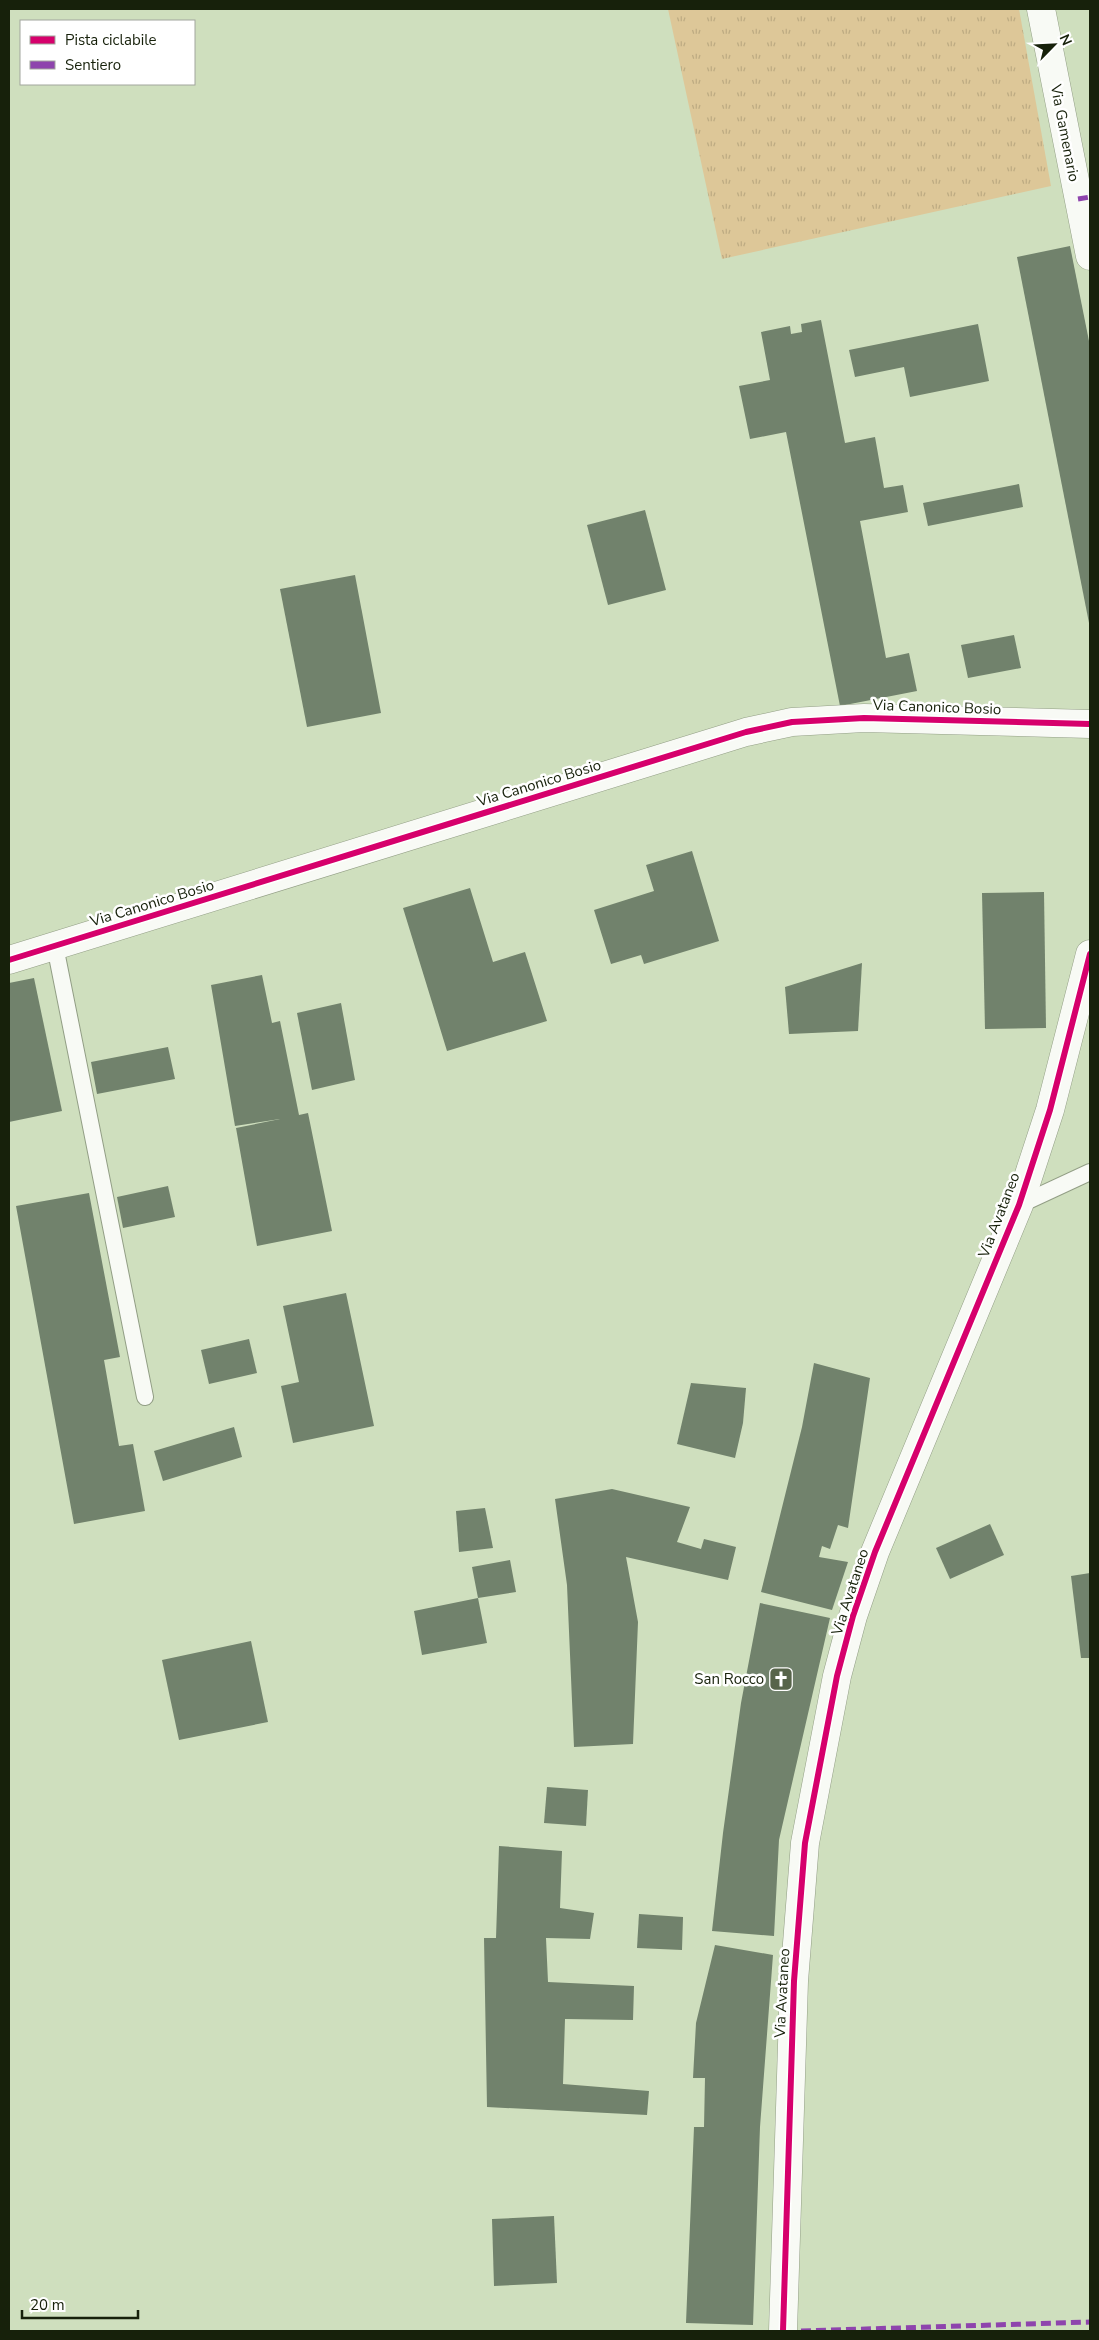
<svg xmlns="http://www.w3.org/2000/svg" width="1099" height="2340" viewBox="0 0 1099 2340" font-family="'Nunito Sans',sans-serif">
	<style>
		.grass { fill: url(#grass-tufts) }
		.building { fill: #71826c }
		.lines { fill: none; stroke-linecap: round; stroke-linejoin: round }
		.service-casing { stroke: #929e85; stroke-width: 18 }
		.minor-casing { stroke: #929e85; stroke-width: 29 }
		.service { stroke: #f8faf5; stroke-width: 16 }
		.minor { stroke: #f8faf5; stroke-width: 28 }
		.quiet { stroke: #8e44ad; stroke-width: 5; stroke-dasharray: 10 5; stroke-linecap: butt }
		.cycleway-casing { stroke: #fff; stroke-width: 9 }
		.cycleway { stroke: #d6006c; stroke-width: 6 }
		.labels { text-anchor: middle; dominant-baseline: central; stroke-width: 5; stroke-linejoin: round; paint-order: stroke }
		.street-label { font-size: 15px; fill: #17210b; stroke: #fff }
		.poi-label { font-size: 15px; fill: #17210b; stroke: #fff; text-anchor: end }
	</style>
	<defs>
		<pattern id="grass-tufts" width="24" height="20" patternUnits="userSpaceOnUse" patternTransform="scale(1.25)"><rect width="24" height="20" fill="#ddc798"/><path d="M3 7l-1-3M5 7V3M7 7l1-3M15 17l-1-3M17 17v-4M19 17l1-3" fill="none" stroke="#bdab82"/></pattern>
	</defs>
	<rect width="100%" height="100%" fill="#cfdfbe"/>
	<polygon class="grass" points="668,9 1019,9 1051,186 722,259"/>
	<g class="building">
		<polygon points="1070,246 1090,346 1089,623 1017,257"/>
		<polygon points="821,320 845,443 875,437 884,488 903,485 908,512 860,521 886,658 909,653 917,691 840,706 786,432 750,439 739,386 770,380 761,332 790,326 791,334 802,332 801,324"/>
		<polygon points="978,324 989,381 910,397 904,367 855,377 849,350"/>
		<polygon points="1019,484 1023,507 928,526 923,503"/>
		<polygon points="645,510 666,590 608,605 587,525"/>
		<polygon points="355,575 381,713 307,727 280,589"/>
		<polygon points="1014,635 1021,668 968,678 961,645"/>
		<polygon points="692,851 719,941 644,964 641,955 611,964 594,910 654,891 646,865"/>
		<polygon points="470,888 493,962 525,952 547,1021 447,1051 403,908"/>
		<polygon points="1044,892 1046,1028 985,1029 982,893"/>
		<polygon points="862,963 858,1031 789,1034 785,987"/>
		<polygon points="262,975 272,1023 280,1021 299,1115 308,1113 332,1231 257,1246 236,1128 280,1119 235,1126 211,985"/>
		<polygon points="34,978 62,1111 9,1122 9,983"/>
		<polygon points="341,1003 355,1080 312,1090 297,1013"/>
		<polygon points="168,1047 175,1079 97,1094 91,1062"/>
		<polygon points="168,1186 175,1217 123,1228 117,1197"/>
		<polygon points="89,1193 120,1357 104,1360 119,1446 133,1444 145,1511 74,1524 16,1206"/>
		<polygon points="346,1293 374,1426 293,1443 281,1386 299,1382 283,1306"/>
		<polygon points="249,1339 257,1373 209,1384 201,1350"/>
		<polygon points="814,1363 870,1378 848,1528 838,1525 830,1549 822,1546 819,1557 848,1562 832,1610 761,1592 802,1427"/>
		<polygon points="691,1383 746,1388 743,1423 735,1458 677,1444"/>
		<polygon points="234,1427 242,1457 163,1481 154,1451"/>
		<polygon points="612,1489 690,1507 677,1542 701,1549 704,1539 736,1547 728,1580 626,1557 638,1622 633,1744 574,1747 567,1585 555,1499"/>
		<polygon points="485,1508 493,1548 459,1552 456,1511"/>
		<polygon points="990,1524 1004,1555 950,1579 936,1548"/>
		<polygon points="510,1560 516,1592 478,1598 487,1643 422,1655 414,1611 478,1598 472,1567"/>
		<polygon points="1090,1573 1090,1658 1081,1658 1071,1576"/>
		<polygon points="760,1603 830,1618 779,1840 774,1936 712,1931 723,1833 741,1703"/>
		<polygon points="251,1641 268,1722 179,1740 162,1660"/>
		<polygon points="547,1787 588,1790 586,1826 544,1823"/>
		<polygon points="499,1846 562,1851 560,1908 594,1913 590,1939 546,1938 548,1982 634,1986 633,2020 565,2019 563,2084 649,2091 647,2115 487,2107 484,1938 496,1938"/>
		<polygon points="639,1914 683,1917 682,1950 637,1948"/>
		<polygon points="715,1945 773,1955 760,2127 753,2325 686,2323 694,2127 704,2127 705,2078 693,2078 696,2023"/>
		<polygon points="554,2216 557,2283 494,2286 492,2219"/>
	</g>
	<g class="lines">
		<g class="service-casing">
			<g id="service">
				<polyline points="55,946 145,1397"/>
				<polyline points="1019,1205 1090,1172"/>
			</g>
		</g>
		<g class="minor-casing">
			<g id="minor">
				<polyline points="1041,9 1090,256"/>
				<polyline points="9,960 746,732 792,722 864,718 1090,724"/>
				<polyline points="783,2331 794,1981 805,1843 837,1676 853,1616 875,1552 1019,1205 1050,1110 1090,954"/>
			</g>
		</g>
		<use href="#service" class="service"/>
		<use href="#minor" class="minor"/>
		<g class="quiet">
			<polyline points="1078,199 1090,197"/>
			<polyline points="801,2331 1090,2322"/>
		</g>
		<g class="cycleway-casing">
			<g id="cycleway">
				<polyline points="9,960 746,732 792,722 864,718 1090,724"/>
				<polyline points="783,2331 794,1981 805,1843 837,1676 853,1616 875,1552 1019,1205 1050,1110 1090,954"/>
			</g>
		</g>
		<use href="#cycleway" class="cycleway"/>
	</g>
	<defs>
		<g id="church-square" transform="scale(1.25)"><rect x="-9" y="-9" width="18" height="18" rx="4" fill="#57644a" stroke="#fff"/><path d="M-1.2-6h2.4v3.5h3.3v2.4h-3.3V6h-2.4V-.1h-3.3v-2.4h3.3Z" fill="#fff"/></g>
	</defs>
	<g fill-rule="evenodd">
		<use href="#church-square" x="781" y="1679"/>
	</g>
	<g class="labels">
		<g class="street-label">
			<text transform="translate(1065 133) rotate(79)">Via Gamenario</text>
			<text transform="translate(937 707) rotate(2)">Via Canonico Bosio</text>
			<text transform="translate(539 783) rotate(-17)">Via Canonico Bosio</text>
			<text transform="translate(152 903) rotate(-17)">Via Canonico Bosio</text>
			<text transform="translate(999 1215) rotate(-69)">Via Avataneo</text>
			<text transform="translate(850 1592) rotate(-72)">Via Avataneo</text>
			<text transform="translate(782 1993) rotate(-87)">Via Avataneo</text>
		</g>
		<g class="poi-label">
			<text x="764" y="1679">San Rocco</text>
		</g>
	</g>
	<rect width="1099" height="2340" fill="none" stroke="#17210b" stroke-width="20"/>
	<rect x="20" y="20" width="175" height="65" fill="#ffffff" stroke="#a2a69d"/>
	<rect x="30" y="36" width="25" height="8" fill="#d6006c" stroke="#a2a69d"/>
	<text x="65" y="45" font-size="15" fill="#17210b">Pista ciclabile</text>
	<rect x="30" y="61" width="25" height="8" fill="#8e44ad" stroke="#a2a69d"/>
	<text x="65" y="70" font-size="15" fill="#17210b">Sentiero</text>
	<g transform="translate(1054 45) rotate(66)" stroke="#ffffff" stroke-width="4" paint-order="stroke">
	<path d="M0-4L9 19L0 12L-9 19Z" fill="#17210b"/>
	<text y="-8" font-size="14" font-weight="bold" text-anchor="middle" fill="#17210b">N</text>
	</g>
	<path d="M22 2310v8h116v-8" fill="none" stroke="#17210b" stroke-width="2.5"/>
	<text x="30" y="2310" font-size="15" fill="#17210b" stroke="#ffffff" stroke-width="4" paint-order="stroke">20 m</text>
</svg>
